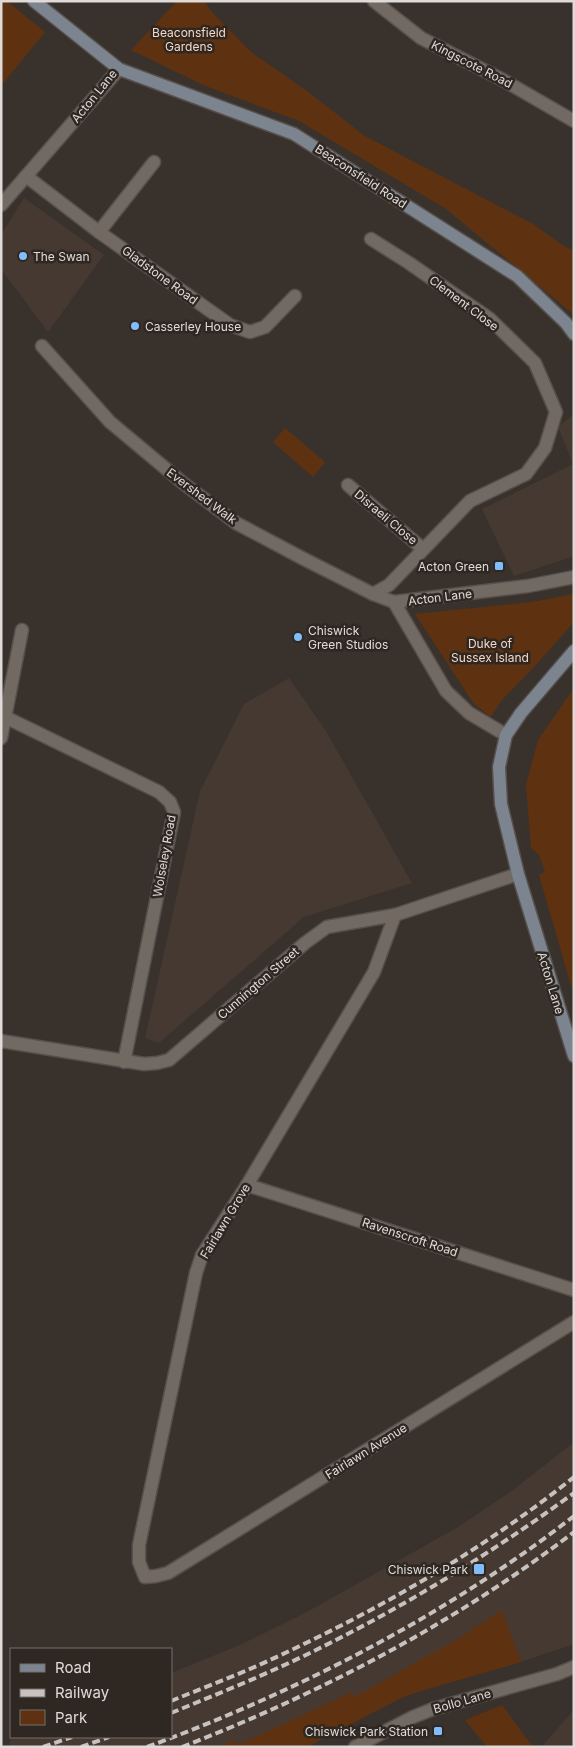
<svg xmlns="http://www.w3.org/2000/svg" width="575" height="1748" viewBox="0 0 575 1748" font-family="Inter,sans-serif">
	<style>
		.built { fill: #463931 }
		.green { fill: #5e3211 }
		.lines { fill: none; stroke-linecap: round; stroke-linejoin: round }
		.minor-casing { stroke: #564f4b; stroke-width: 15 }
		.tertiary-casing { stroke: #564f4b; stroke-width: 15 }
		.secondary-casing { stroke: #564f4b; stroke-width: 15 }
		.minor { stroke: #726963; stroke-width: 12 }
		.tertiary { stroke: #726963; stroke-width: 12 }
		.secondary { stroke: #7b848f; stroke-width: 12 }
		.rail { stroke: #c7c2bf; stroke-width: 4; stroke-dasharray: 8 4; stroke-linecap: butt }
		.poi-dot { fill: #81bdfa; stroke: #2e2722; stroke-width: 2 }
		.labels { text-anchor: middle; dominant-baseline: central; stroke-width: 5; stroke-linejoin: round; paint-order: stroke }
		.park-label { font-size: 12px; fill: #f7d7c4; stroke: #2e2722 }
		.street-label { font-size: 12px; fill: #e0dbd8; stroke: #2e2722 }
		.poi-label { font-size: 12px; fill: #e0dbd8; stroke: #2e2722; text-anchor: start }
	</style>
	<rect width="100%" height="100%" fill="#38312c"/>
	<g class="built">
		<polygon points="24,198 104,255 48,332 1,269 1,235"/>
		<polygon points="574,414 574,556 514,576 482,509 573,464 558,427"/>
		<polygon points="289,678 326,731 412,883 304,917 159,1043 145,1038 200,791 244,704"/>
		<polygon points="574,1442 574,1644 521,1662 417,1692 397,1700 307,1747 9,1747 11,1731 11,1737 171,1737 171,1673 242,1644 305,1613 458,1527 513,1490"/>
		<polygon points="574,1710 574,1747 543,1747 543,1745"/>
	</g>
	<g class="green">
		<polygon points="1,1 7,1 45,32 1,86"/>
		<polygon points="177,1 204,1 211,11 251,52 307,91 365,136 533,224 564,246 574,251 574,315 446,209 299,121 203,85 131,50"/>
		<polygon points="285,428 325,462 313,477 273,442"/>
		<polygon points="574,594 574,622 535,666 501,701 491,717 474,704 415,614 532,602"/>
		<polygon points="574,688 574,996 539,875 545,872 539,855 531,848 526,785 538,740"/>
		<polygon points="502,1610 521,1662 417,1692 397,1700 307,1747 216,1747 235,1740 238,1745 352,1692 354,1697 451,1643"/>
		<polygon points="502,1705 533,1747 487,1747 465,1720"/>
	</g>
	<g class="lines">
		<g class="minor-casing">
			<g id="minor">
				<polyline points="374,1 421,38 503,80 574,121"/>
				<polyline points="26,176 99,232 230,325 250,332 265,327 295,296"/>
				<polyline points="1,205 119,69"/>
				<polyline points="99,232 154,162"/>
				<polyline points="371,239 409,263 490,319 535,363 556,412 545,448 526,474 470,501 389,585 373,594"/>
				<polyline points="42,346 110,422 183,483 236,523 302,558 373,594 394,602 528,586 574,577"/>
				<polyline points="348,485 423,549"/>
				<polyline points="394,602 446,691 469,713 506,735"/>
				<polyline points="5,717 159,792 170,802 174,812 124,1062"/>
				<polyline points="1,738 22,630"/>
				<polyline points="395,915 374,972 247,1185 202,1255 196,1273 139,1545 139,1562 145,1577 156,1576 168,1573 574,1322"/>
				<polyline points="1,1041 144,1064 157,1063 169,1060 305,943 327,927 395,915 518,874"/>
				<polyline points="247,1185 574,1290"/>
			</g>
		</g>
		<g class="tertiary-casing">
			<polyline id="tertiary" points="355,1747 413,1717 433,1709 557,1674 574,1667"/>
		</g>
		<g class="secondary-casing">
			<g id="secondary">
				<polyline points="34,1 119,69 294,134 517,276 566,323 574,334"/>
				<polyline points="574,651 521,713 506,735 499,767 501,804 518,874 574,1056"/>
			</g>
		</g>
		<use href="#minor" class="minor"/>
		<use href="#tertiary" class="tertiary"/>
		<use href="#secondary" class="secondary"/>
		<g class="rail">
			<path d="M 171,1701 C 200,1689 230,1678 259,1665 C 370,1615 479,1553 574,1477"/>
			<path d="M 171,1713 C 220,1693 270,1673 318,1649 C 407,1605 493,1552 574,1493"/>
			<polyline points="43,1747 72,1737"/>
			<polyline points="81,1747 109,1737"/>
			<path d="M 147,1747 C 299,1691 445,1616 574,1516"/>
			<path d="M 182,1747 C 321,1693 455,1623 574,1532"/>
		</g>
	</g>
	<g class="poi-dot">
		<circle cx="23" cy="256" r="5"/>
		<circle cx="135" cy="326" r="5"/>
		<rect x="494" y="561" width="10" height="10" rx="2.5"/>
		<circle cx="298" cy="637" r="5"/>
		<rect x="473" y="1563" width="12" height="12" rx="2.5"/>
		<rect x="433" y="1726" width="10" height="10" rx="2.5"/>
	</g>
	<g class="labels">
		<g class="park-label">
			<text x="189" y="32">Beaconsfield<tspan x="189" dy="14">Gardens</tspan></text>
			<text x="490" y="643">Duke of<tspan x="490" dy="14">Sussex Island</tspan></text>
		</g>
		<g class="street-label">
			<text transform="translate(472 64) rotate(27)">Kingscote Road</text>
			<text transform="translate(94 96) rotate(-51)">Acton Lane</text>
			<text transform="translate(361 176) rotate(33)">Beaconsfield Road</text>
			<text transform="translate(160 275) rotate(36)">Gladstone Road</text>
			<text transform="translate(464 303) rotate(37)">Clement Close</text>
			<text transform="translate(202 496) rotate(37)">Evershed Walk</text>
			<text transform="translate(386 517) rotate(40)">Disraeli Close</text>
			<text transform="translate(440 597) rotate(-7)">Acton Lane</text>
			<text transform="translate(164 856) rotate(-80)">Wolseley Road</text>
			<text transform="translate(258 983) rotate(-41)">Cunnington Street</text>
			<text transform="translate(551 983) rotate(73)">Acton Lane</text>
			<text transform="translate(225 1221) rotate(-59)">Fairlawn Grove</text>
			<text transform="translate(410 1237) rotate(18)">Ravenscroft Road</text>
			<text transform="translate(366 1451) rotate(-32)">Fairlawn Avenue</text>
			<text transform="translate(462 1701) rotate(-16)">Bollo Lane</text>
		</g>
		<g class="poi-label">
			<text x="33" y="256">The Swan</text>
			<text x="145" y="326">Casserley House</text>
			<text x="489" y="566" text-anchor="end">Acton Green</text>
			<text x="308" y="630">Chiswick<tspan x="308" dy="14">Green Studios</tspan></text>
			<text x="468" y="1569" text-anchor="end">Chiswick Park</text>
			<text x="428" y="1731" text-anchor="end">Chiswick Park Station</text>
		</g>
	</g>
	<rect width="575" height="1748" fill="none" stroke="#e0dbd8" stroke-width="5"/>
	<rect x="10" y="1648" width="162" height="90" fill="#2e2722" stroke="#756f6b"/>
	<rect x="20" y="1664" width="25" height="8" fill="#7b848f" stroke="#756f6b"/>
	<text x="55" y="1673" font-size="15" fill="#e0dbd8">Road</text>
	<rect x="20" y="1689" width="25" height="8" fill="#c7c2bf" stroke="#756f6b"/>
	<text x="55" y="1698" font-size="15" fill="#e0dbd8">Railway</text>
	<rect x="20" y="1710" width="25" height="15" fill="#5e3211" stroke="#756f6b"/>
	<text x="55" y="1723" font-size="15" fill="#e0dbd8">Park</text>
</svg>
